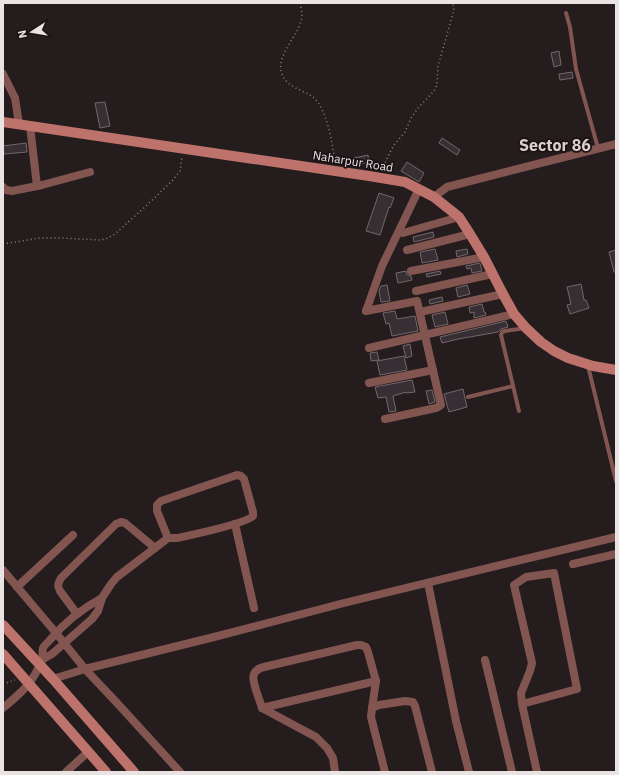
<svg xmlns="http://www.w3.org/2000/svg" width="619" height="775" viewBox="0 0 619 775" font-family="'IBM Plex Sans',sans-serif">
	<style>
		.building { fill: #382f34; stroke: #72686c }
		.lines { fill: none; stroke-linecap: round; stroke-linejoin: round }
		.path { stroke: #8d8586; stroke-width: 1.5; stroke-dasharray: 1 3; stroke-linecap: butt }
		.lane { stroke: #835550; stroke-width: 4 }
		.street { stroke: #835550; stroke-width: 8 }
		.secondary { stroke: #bd736b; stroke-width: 10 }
		.labels { text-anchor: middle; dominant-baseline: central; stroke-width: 3.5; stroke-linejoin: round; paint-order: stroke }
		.street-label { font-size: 12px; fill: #eae3e4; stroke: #1b1214 }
		.district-label { font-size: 16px; font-weight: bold; fill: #dccfd1; stroke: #1b1214 }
	</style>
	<rect width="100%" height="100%" fill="#251c1d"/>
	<g class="building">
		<polygon points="559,51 561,65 554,67 551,53"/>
		<polygon points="572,72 573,78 560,80 559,74"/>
		<polygon points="105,102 110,126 100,128 95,103"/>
		<polygon points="442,138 460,150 457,155 439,143"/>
		<polygon points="26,143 27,152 4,154 3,146"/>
		<polygon points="368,155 369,162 356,165 354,158"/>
		<polygon points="407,162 424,173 419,182 401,171"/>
		<polygon points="379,193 394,198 390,208 389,207 380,235 366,231"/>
		<polygon points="433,232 434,237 414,242 413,237"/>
		<polygon points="435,249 438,260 422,263 420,252"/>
		<polygon points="467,249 468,254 457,257 456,251"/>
		<polygon points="616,250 616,272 614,272 609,252"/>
		<polygon points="480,263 482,271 472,273 471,268 467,269 466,266"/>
		<polygon points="406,271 407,275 411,276 412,280 398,283 396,273"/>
		<polygon points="440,271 441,274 427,277 426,274"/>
		<polygon points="581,284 584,300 586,300 589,308 570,314 567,305 571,304 567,287"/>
		<polygon points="387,285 390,301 381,302 379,291 381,286"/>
		<polygon points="467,285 470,294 458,297 456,288"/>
		<polygon points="442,297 443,301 430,304 429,300"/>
		<polygon points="482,304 484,312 485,312 486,315 474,318 474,312 470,313 469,307"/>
		<polygon points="395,311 397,319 415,316 418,331 392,336 389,323 386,324 383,313"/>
		<polygon points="445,312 448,324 435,327 432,315"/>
		<polygon points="506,321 508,327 501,329 498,332 458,339 442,343 440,337"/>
		<polygon points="410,344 412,356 406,358 403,346"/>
		<polygon points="377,352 379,360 371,361 370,353"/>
		<polygon points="404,356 407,370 380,375 377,361"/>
		<polygon points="412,380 415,392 406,393 406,392 393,396 396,411 389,412 386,397 378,398 375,387"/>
		<polygon points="463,389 467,407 449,412 444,394"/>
		<polygon points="432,390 435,402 429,404 426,391"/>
	</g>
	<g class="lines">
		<g class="path">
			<path d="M 300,3 C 301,9 303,15 301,21 C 297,37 275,57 282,74 C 286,87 303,90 313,97 C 327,108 333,146 335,163"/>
			<polyline points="382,170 388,156 394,145 405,132 411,118 418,108 434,91 437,85 438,66 454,10 453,3"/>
			<polyline points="3,244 40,238 60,238 100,240 108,238 115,234 146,206 173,180 180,171 182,157"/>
			<polyline points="3,684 15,680"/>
		</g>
		<g class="lane">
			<polyline points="566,13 570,27 576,69 598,148"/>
			<polyline points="588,366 616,481"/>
			<polyline points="468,397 513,386"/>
			<polyline points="519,411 501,335 502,332 505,331 526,328"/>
		</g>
		<g class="street">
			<polyline points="3,74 15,98 19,124"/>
			<polyline points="30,126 37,186"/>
			<polyline points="3,187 6,190 12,191 42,185 90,172"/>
			<polyline points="434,197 447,187 616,144"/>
			<polyline points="403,233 459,217"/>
			<polyline points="407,250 470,234"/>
			<polyline points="411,271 484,257"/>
			<polyline points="416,291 492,274"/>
			<polyline points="366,311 417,301 440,401 441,405 436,408 385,419"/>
			<polyline points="366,311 382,266 419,189"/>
			<polyline points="420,312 503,294"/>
			<polyline points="369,348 514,314"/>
			<polyline points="369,383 433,370"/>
			<polyline points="235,524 254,608"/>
			<polyline points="573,564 616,554"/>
			<polyline points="3,570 56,633 85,669 118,704 180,772"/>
			<polyline points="428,583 456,721 469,772"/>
			<polyline points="17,587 73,535"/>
			<path d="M 77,614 L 60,591 C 57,586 58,583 61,578 L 116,524 L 121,522 L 125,523 L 155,548"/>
			<path d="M 43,659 L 52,654 L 92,619 L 98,611 L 102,598 L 111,584 L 117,577 L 168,538 L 177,538 C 191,535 245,524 253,516 L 253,512 L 244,479 L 241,476 L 237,475 L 161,501 L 157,505 L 157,511 L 168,538"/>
			<polyline points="485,660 512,772"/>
			<polyline points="53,679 85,669 214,637 344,603 616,537"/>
			<polyline points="522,704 577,689 554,573 526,577 514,585 532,663 530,671 521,693 522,704 537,772"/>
			<path d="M 3,708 C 21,693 33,683 42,660 C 43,656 42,652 43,648 C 44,646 47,643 49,641 C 64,623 81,609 102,598"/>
			<polyline points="262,708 376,681"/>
			<polyline points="66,772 88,752"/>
			<path d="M 335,772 L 333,758 L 327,748 L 316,737 L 262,708 C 260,700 251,681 254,674 C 256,669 260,668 264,667 L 357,645 L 361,645 L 366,647 L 368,652 L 376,681 L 372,708"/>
			<polyline points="385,772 371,717 372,708 379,705 405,701 413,702 415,706 432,772"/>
		</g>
		<g class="secondary">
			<polyline points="3,122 369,176 405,182 434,197 459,217 470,234 484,257 503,294 514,314 526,328 541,342 554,351 568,358 593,366 616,370"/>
			<polyline points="3,625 53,679 134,772"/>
			<polyline points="3,654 106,772"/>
		</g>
	</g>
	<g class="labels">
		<g class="street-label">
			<text transform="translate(353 161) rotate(9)">Naharpur Road</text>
		</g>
		<g class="district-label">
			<text x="555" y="145">Sector 86</text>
		</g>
	</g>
	<rect width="619" height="775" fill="none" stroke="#eae3e4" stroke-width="8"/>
	<g transform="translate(32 32) rotate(258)" stroke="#1b1214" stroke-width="3" paint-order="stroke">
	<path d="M0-3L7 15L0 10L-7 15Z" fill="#eae3e4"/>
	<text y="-6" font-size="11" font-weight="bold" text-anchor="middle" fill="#eae3e4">N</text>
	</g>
</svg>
